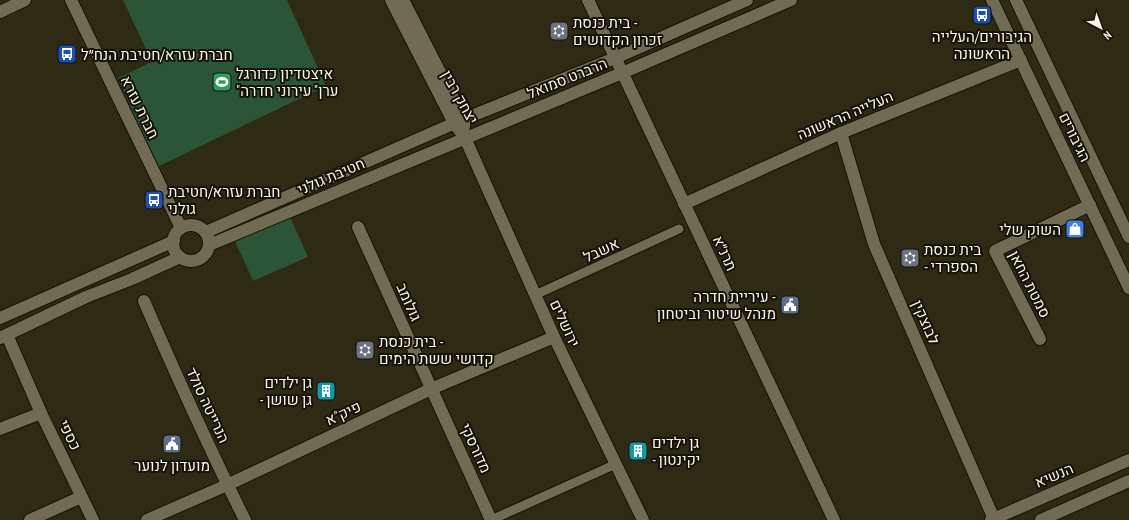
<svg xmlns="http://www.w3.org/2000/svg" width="1129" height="520" viewBox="0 0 1129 520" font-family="'PT Sans Narrow',Heebo,sans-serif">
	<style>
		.park { fill: #2a5537 }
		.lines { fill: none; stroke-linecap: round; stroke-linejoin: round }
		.pedestrian-casing { stroke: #171201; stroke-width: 11 }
		.minor-casing { stroke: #171201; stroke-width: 14 }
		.tertiary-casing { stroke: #171201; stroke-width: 14 }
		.secondary-casing { stroke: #171201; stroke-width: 14 }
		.pedestrian { stroke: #716b54; stroke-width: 9 }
		.minor { stroke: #716b54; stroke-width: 12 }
		.tertiary { stroke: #716b54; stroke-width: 12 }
		.secondary { stroke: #716b54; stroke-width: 12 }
		.labels { text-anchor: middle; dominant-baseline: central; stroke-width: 4; stroke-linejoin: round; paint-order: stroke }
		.poi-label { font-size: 15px; fill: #f8f4e7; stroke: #151209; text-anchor: start }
		.street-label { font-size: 15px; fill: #f8f4e7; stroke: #151209 }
	</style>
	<rect width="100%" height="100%" fill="#2f2a14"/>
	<g class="park">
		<polygon points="123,0 287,0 326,86 157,167 118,78 152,62"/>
		<polygon points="290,217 308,257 253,281 235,241"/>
	</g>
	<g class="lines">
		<g class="pedestrian-casing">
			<g id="pedestrian">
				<polyline points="535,295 679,229"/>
				<polyline points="491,520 616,464"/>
			</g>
		</g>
		<g class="minor-casing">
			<g id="minor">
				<polyline points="71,0 181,228"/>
				<polyline points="588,0 834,520"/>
				<polyline points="841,133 874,244 994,519"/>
				<polyline points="684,204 841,133 1021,60"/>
				<polyline points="358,227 491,520"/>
				<path d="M 144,301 C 176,375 209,448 245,520"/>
				<polyline points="7,335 41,413 93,520"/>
				<polyline points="1040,339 995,251 1090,205"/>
				<polyline points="0,429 41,413"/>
				<polyline points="30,520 81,497"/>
				<polyline points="147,520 227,485 431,389 554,337"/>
			</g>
		</g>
		<g class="tertiary-casing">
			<g id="tertiary">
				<polyline points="391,0 454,123 465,138 554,337 643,520"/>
				<polyline points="403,0 464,119 464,127"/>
				<polyline points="992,0 1129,288"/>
				<polyline points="1016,0 1129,237"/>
				<polyline points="0,12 25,0"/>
				<circle cx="191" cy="243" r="18"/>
				<polyline points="206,232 464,119 615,58 747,0"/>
				<polyline points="209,245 622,73 791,0"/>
				<polyline points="0,318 174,241"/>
				<polyline points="0,338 86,297 132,279 180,257"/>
			</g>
		</g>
		<g class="secondary-casing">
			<g id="secondary">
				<polyline points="991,520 1129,460"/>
				<polyline points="1041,520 1129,481"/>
			</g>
		</g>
		<use href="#pedestrian" class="pedestrian"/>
		<use href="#minor" class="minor"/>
		<use href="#tertiary" class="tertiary"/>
		<use href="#secondary" class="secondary"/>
	</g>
	<defs>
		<g id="bus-square" transform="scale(1)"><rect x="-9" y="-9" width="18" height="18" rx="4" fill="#1a4fb4" stroke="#151209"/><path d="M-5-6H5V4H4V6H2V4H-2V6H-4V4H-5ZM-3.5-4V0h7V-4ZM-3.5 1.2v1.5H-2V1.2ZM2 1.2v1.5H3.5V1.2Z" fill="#fff"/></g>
		<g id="synagogue-square" transform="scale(1)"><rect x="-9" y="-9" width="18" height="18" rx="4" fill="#6b7280" stroke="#151209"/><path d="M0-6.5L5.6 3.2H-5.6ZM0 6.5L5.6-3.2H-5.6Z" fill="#fff"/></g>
		<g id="stadium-square" transform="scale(1)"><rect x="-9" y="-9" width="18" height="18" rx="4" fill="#2e9e5b" stroke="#151209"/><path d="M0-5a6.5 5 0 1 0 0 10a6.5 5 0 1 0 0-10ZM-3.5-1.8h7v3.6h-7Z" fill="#fff"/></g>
		<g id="shop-square" transform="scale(1)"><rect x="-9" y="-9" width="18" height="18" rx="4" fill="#3f7fe0" stroke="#151209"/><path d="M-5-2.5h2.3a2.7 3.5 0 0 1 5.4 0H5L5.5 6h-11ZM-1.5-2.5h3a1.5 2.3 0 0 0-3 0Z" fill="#fff"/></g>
		<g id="civic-square" transform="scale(1)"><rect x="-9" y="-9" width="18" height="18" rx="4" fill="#5c6f8a" stroke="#151209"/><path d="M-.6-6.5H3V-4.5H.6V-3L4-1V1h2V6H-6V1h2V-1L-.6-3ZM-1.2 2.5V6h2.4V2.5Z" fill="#fff"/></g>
		<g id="building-square" transform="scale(1)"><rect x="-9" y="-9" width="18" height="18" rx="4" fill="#0f9aa8" stroke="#151209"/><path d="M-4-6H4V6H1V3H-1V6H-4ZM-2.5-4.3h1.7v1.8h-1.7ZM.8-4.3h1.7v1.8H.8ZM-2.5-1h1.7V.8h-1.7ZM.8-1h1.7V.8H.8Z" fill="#fff"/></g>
	</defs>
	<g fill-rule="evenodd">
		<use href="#bus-square" x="982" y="15"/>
		<use href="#synagogue-square" x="559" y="31"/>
		<use href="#bus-square" x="67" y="54"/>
		<use href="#stadium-square" x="222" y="82"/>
		<use href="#bus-square" x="154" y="200"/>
		<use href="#shop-square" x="1075" y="229"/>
		<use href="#synagogue-square" x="910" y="258"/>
		<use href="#civic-square" x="790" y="305"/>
		<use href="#synagogue-square" x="365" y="350"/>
		<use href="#building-square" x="326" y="391"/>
		<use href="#civic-square" x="172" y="444"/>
		<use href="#building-square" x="638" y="451"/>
	</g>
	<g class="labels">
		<g class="poi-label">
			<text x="573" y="22">בית כנסת -<tspan x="573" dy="17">זכרון הקדושים</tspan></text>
			<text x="982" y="36" text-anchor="middle">הגיבורים/העלייה<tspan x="982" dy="17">הראשונה</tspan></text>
			<text x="81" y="54">חברת עזרא/חטיבת הנח״ל</text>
			<text x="236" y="73">איצטדיון כדורגל<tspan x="236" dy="17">"ערן" עירוני חדרה</tspan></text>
			<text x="168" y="191">חברת עזרא/חטיבת<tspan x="168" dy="17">גולני</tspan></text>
			<text x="1061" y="229" text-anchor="end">השוק שלי</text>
			<text x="924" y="249">בית כנסת<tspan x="924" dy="17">- הספרדי</tspan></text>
			<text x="776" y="296" text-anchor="end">עיריית חדרה -<tspan x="776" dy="17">מנהל שיטור וביטחון</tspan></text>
			<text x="379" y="341">בית כנסת -<tspan x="379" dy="17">קדושי ששת הימים</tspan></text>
			<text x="312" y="382" text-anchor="end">גן ילדים<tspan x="312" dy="17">- גן שושן</tspan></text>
			<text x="652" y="442">גן ילדים<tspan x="652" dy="17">- יקינטון</tspan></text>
			<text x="172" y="465" text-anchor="middle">מועדון לנוער</text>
		</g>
		<g class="street-label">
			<text transform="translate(567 78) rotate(-22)">הרברט סמואל</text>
			<text transform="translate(460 97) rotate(61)">יצחק רבין</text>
			<text transform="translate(140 107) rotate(64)">חברת עזרא</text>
			<text transform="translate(845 115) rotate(-23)">העלייה הראשונה</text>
			<text transform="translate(1075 137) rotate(64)">הגיבורים</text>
			<text transform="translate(331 176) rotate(-23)">חטיבת גולני</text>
			<text transform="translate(601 250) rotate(-25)">אשבל</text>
			<text transform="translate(725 253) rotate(65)">תרנ״א</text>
			<text transform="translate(1030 284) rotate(63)">סמטת החאן</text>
			<text transform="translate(409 302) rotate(66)">גולומב</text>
			<text transform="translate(926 322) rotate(66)">לבוצקין</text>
			<text transform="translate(565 323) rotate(65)">ירושלים</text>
			<text transform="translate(208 405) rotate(65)">הנרייטה סולד</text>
			<text transform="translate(343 413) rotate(-25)">פיק"א</text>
			<text transform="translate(70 435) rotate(64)">כספי</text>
			<text transform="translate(476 448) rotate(65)">מדורסקי</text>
			<text transform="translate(1054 475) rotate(-23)">הנשיא</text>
		</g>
	</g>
	<g transform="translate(1101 28) rotate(139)" stroke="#151209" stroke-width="3" paint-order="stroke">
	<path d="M0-3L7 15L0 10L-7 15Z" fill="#f8f4e7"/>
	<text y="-6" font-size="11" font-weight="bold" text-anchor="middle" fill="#f8f4e7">N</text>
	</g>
</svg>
